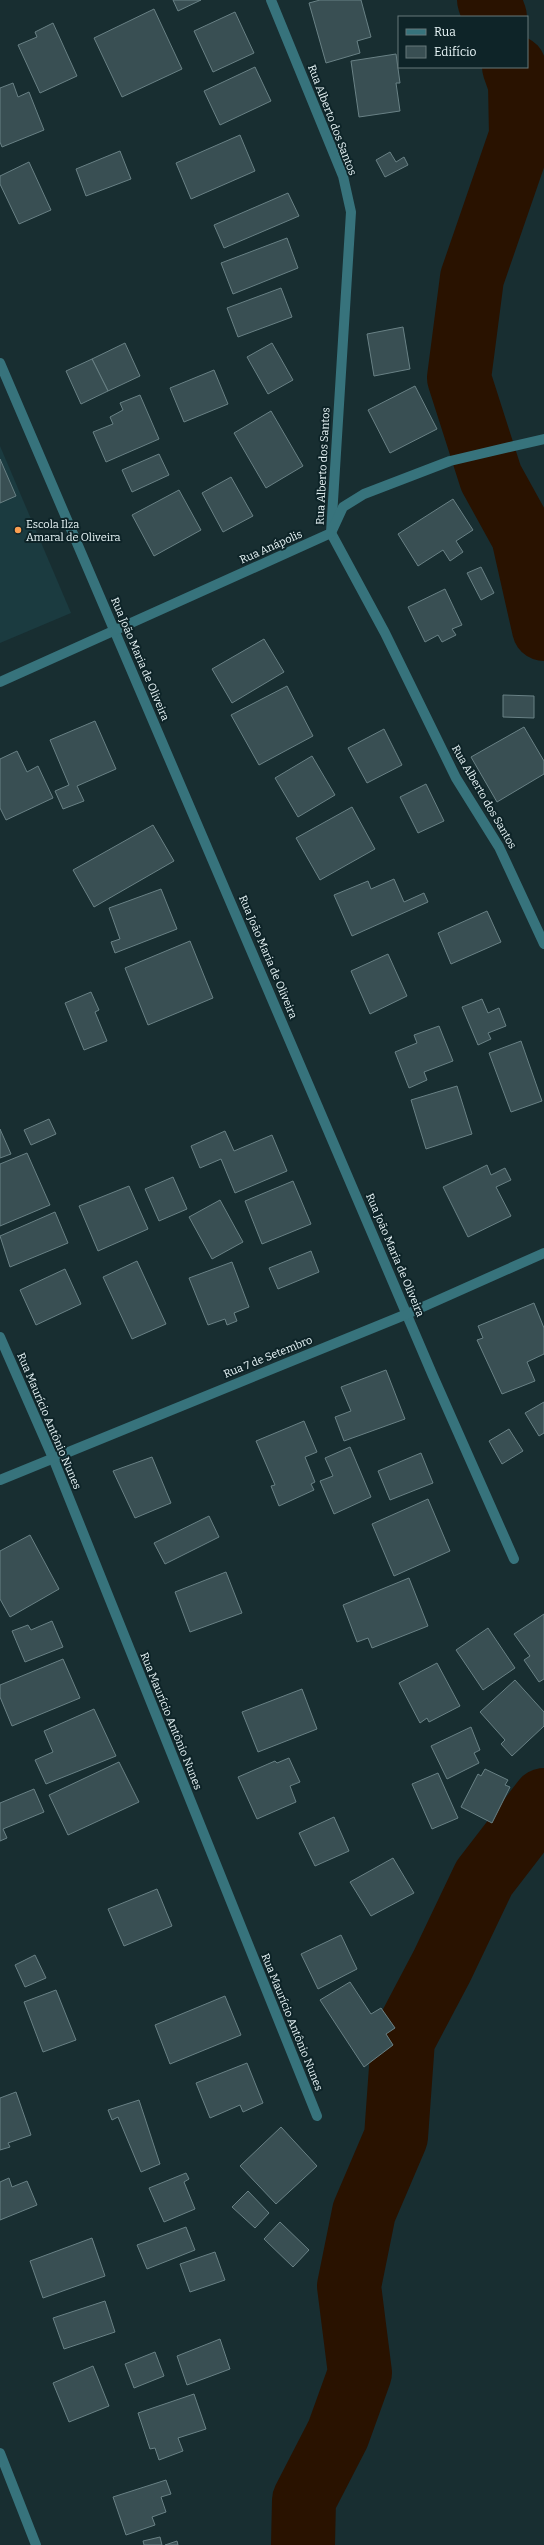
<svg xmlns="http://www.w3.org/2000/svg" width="544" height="2545" viewBox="0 0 544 2545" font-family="Bitter,serif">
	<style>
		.built { fill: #1b3b40 }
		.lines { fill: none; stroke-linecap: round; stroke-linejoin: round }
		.river { stroke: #291200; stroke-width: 64 }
		.building { fill: #394f53; stroke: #698185 }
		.minor { stroke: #37737c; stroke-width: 10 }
		.poi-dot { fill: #fb9e50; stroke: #0e2428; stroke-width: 1.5 }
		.labels { text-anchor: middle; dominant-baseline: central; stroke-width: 4; stroke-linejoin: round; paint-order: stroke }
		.street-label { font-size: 11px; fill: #e9f6f8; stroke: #0e2428 }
		.poi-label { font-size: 11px; fill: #e9f6f8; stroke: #0e2428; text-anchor: start }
	</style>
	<rect width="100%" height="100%" fill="#182e31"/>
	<polygon class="built" points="0,446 71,613 0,643"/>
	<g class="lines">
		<g class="river">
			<polyline points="489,0 495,17"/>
			<polyline points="514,67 520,84 521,136 472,278 459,378 491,478 523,536 544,629"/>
			<polyline points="303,2545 304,2500 338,2434 360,2373 349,2286 364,2212 396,2137 403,2040 442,1966 484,1878 544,1800"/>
		</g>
	</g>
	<g class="building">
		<polygon points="173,0 201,0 178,11"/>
		<polygon points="320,0 361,0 371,37 357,41 360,53 326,63 309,3"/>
		<polygon points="154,9 182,69 122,97 94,38"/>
		<polygon points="235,12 254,53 213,72 194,31"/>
		<polygon points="53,23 77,76 40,93 18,45 37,37 35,32"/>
		<polygon points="396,54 400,83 396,83 400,111 359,117 351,61"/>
		<polygon points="255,67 271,101 220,125 204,91"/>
		<polygon points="13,83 18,97 29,92 44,130 2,147 0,142 0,88"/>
		<polygon points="240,135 255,171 191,199 176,163"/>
		<polygon points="120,151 131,179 86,196 76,169"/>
		<polygon points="390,152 396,162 404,157 408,165 385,177 376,160"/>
		<polygon points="29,162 51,210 19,224 0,184 0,176"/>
		<polygon points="288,193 299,216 224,248 214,225"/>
		<polygon points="287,238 298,268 233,294 221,263"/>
		<polygon points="281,288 292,317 238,337 227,308"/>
		<polygon points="403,327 410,369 374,376 367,334"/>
		<polygon points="125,343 140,376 108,391 92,359"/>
		<polygon points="272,343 293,380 268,394 247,357"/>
		<polygon points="92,359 108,391 81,404 66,371"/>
		<polygon points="214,370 228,404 184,422 170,388"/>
		<polygon points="415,386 437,429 390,453 368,410"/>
		<polygon points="140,395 159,439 106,462 93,432 113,424 110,417 123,410 120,403"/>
		<polygon points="271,411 303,466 266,488 234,433"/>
		<polygon points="159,454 169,475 132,492 122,470"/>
		<polygon points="0,459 16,496 0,503"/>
		<polygon points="231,477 253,516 223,532 202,493"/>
		<polygon points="179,490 201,530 154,556 132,515"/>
		<polygon points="453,499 473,530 456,541 463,552 450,561 443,550 418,566 398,534"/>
		<polygon points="481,567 494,593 481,600 467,573"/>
		<polygon points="445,589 462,625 452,629 456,635 442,642 438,635 425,642 408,607"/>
		<polygon points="264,639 284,672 232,703 212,669"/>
		<polygon points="287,686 313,736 259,765 231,715"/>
		<polygon points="503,695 534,696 534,718 503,717"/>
		<polygon points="95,721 116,769 77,786 84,801 63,809 55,791 69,785 50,740"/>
		<polygon points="524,727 544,761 544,774 497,802 471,757"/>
		<polygon points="384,729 402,765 367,783 348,748"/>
		<polygon points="17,751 27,772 38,766 53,798 6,820 0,808 0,759"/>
		<polygon points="312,756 335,795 298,817 275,778"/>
		<polygon points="426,784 444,821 418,833 400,797"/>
		<polygon points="352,807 375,849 320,880 296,838"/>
		<polygon points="153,825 174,861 94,907 73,870"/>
		<polygon points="394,879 404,902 424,893 428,902 352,936 334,895 368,881 371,889"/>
		<polygon points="161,889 177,929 115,953 111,942 120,939 109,908"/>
		<polygon points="487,911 501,942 451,964 438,933"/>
		<polygon points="190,941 213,998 148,1025 125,968"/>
		<polygon points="388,954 407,996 370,1014 351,971"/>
		<polygon points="91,992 99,1010 95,1012 107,1041 84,1050 65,1003"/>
		<polygon points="482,999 488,1013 499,1008 506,1026 488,1033 491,1039 478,1045 462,1007"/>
		<polygon points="439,1026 453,1061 424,1072 427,1080 409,1088 395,1052 417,1043 414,1035"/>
		<polygon points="521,1041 542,1101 511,1112 489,1053"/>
		<polygon points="457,1086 472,1134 426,1149 411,1100"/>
		<polygon points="49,1119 56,1134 31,1145 24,1130"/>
		<polygon points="0,1129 11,1154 0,1158"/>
		<polygon points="225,1131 234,1151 272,1135 287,1171 235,1193 221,1159 200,1168 191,1146"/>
		<polygon points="27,1153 50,1205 0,1226 0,1164"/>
		<polygon points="487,1165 491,1175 505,1168 511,1180 496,1187 511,1216 468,1237 443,1187"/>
		<polygon points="173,1177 187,1209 159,1221 145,1189"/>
		<polygon points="293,1181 311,1224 262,1244 245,1201"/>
		<polygon points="129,1186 148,1229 98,1251 79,1206"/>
		<polygon points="220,1200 243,1242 212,1259 189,1217"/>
		<polygon points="55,1212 68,1243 10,1267 0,1236"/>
		<polygon points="311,1251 319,1272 278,1289 269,1268"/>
		<polygon points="137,1261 166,1324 132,1339 103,1277"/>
		<polygon points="232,1262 249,1307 234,1313 237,1321 227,1325 225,1319 208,1325 189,1278"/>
		<polygon points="65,1269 81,1304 36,1325 20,1290"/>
		<polygon points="534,1303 544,1328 544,1354 527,1362 535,1381 502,1394 477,1340 483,1338 478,1326"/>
		<polygon points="386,1370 405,1419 344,1441 335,1417 351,1411 341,1387"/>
		<polygon points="544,1402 544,1433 539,1436 525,1413"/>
		<polygon points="304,1421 317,1452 305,1457 315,1482 311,1484 314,1490 279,1506 271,1486 275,1485 256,1441"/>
		<polygon points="509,1429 523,1451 502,1464 489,1441"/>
		<polygon points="350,1447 371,1497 334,1514 320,1481 333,1476 325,1458"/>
		<polygon points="421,1453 433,1483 390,1500 378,1471"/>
		<polygon points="152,1457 171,1503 135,1518 113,1471"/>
		<polygon points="428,1499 450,1551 394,1576 372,1524"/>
		<polygon points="209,1516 219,1537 165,1564 154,1543"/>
		<polygon points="30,1535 59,1589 10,1617 0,1599 0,1551"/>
		<polygon points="226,1572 242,1613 190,1632 175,1592"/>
		<polygon points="409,1578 428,1626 372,1648 368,1638 357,1642 343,1605"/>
		<polygon points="544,1614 544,1679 539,1682 524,1660 530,1656 514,1634"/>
		<polygon points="52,1621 63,1647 25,1662 12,1631 28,1625 31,1630"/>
		<polygon points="488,1628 515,1668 483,1690 456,1650"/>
		<polygon points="63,1659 80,1698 12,1726 0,1697 0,1685"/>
		<polygon points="437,1663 460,1706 429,1722 427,1718 420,1723 399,1683"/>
		<polygon points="515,1680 544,1712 544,1726 512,1756 501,1744 505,1740 480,1712"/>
		<polygon points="302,1689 317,1729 258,1752 242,1712"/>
		<polygon points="94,1709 116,1756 46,1784 35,1760 53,1752 44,1731"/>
		<polygon points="471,1727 480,1750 474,1753 479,1763 447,1779 431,1746"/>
		<polygon points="289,1758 300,1782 290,1786 296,1802 257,1819 238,1777 275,1761 277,1763"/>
		<polygon points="119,1762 139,1802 68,1835 49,1795"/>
		<polygon points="485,1769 508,1780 505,1785 510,1787 492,1823 461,1807 478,1774 481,1776"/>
		<polygon points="438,1773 458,1818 432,1829 412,1784"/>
		<polygon points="34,1789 44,1812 3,1829 7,1838 0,1841 0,1803"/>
		<polygon points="334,1817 349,1851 315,1866 299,1833"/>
		<polygon points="393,1858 414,1893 371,1916 350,1882"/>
		<polygon points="157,1889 172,1926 124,1946 108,1909"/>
		<polygon points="341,1935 357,1969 318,1989 301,1954"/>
		<polygon points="35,1955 46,1978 25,1987 15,1965"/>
		<polygon points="350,1982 371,2014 381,2008 395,2028 386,2034 393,2045 364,2067 320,2000"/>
		<polygon points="56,1990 76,2040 43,2052 24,2002"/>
		<polygon points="225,1996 241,2035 170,2064 155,2025"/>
		<polygon points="247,2063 263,2103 243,2112 240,2105 210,2118 196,2083"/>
		<polygon points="16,2092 31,2135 8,2143 10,2147 0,2150 0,2098"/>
		<polygon points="139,2100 160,2164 141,2172 118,2117 112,2120 108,2110"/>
		<polygon points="281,2127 317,2166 276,2204 240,2166"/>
		<polygon points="186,2173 189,2179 184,2182 195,2209 164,2222 149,2188"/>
		<polygon points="9,2178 12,2187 27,2181 37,2205 0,2220 0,2182"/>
		<polygon points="248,2191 269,2213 255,2228 232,2207"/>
		<polygon points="280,2222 309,2250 293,2267 264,2239"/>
		<polygon points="186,2227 195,2250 147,2269 137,2245"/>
		<polygon points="92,2238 105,2276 43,2298 30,2261"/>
		<polygon points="215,2252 225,2280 190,2292 180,2264"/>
		<polygon points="105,2301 115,2332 64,2349 53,2318"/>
		<polygon points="220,2339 230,2369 187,2385 177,2356"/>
		<polygon points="155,2352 164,2376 134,2388 125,2364"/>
		<polygon points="93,2366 109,2406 69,2422 53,2383"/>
		<polygon points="194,2394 206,2429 178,2438 183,2451 159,2460 155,2448 150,2449 138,2413"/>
		<polygon points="166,2480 171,2494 161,2497 166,2512 152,2517 155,2525 126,2535 113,2497"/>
		<polygon points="160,2537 162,2545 144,2545 143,2541"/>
		<polygon points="177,2541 178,2545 165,2545"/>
	</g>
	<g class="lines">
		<g class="minor">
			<polyline points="271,0 343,176 351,212 331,533 385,633 456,778 499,847 544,944"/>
			<polyline points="0,363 433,1376 514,1559"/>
			<polyline points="0,682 331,533 343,507 364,494 450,461 544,439"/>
			<polyline points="0,1337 53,1458 317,2116"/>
			<polyline points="0,1480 407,1314 544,1253"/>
			<polyline points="0,2453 36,2545"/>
		</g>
	</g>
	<circle class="poi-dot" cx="18" cy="530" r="4"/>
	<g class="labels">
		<g class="street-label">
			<text transform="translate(332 120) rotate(69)">Rua Alberto dos Santos</text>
			<text transform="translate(323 466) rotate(-87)">Rua Alberto dos Santos</text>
			<text transform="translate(271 547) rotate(-24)">Rua Anápolis</text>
			<text transform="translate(140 659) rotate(67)">Rua João Maria de Oliveira</text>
			<text transform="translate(484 797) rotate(60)">Rua Alberto dos Santos</text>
			<text transform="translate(268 957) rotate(67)">Rua João Maria de Oliveira</text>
			<text transform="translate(395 1255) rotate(67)">Rua João Maria de Oliveira</text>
			<text transform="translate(268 1357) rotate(-22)">Rua 7 de Setembro</text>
			<text transform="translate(49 1421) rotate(67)">Rua Maurício Antônio Nunes</text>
			<text transform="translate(171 1721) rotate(68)">Rua Maurício Antônio Nunes</text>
			<text transform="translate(292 2022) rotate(68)">Rua Maurício Antônio Nunes</text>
		</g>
		<g class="poi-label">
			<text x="26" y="524">Escola Ilza<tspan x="26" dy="13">Amaral de Oliveira</tspan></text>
		</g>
	</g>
	<rect x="398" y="16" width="130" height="52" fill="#0e2428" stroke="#66787b"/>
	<rect x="406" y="29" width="20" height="6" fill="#37737c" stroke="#66787b"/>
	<text x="434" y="36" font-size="12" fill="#e9f6f8">Rua</text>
	<rect x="406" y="46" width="20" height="12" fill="#394f53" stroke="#66787b"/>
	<text x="434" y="56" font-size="12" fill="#e9f6f8">Edifício</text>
</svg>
